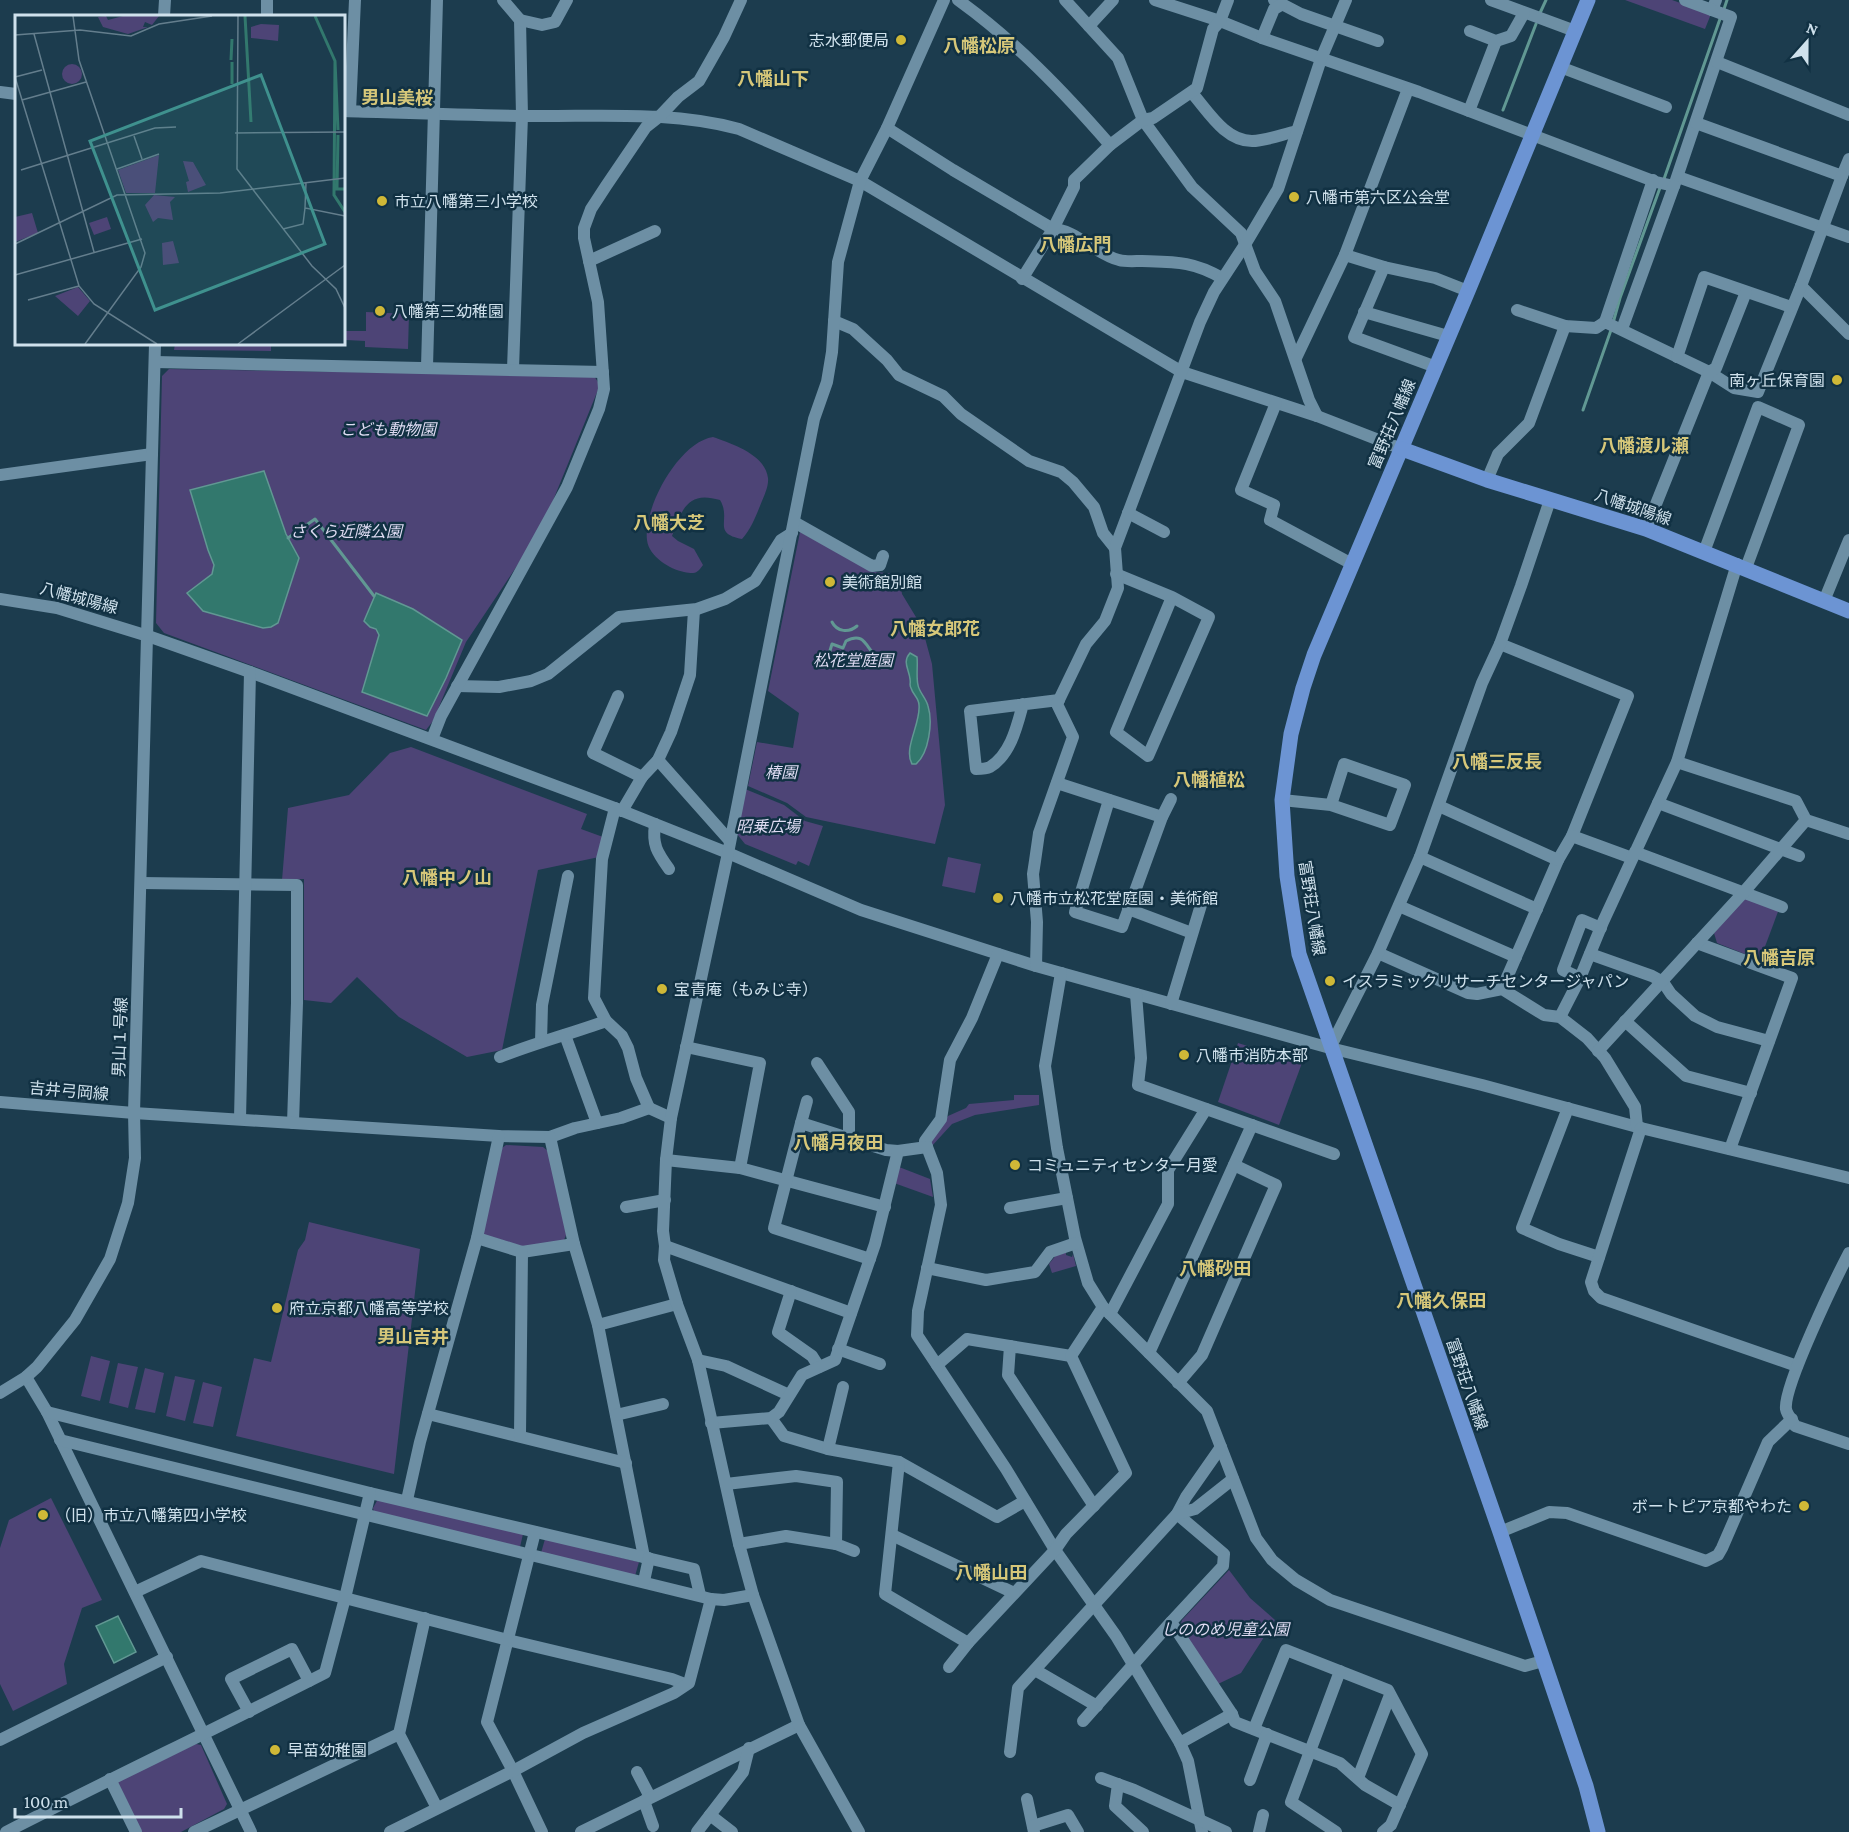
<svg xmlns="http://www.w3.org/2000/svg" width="1849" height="1832" viewBox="0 0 1849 1832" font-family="'Crimson Pro','Noto Sans JP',serif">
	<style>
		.green { fill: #4d4476 }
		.water { fill: #32786d; stroke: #619893; stroke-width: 1.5 }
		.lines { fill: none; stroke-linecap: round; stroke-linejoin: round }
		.stream { stroke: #619893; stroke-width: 3 }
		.minor { stroke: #6d8fa4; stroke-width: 12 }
		.major { stroke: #6c94d3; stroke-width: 15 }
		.poi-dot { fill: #cfb837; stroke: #113143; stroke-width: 2 }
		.labels { text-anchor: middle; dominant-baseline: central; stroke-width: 5; stroke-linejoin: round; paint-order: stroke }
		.poi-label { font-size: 16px; fill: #cfe1ec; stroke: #113143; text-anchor: start }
		.street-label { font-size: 16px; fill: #cfe1ec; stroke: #113143 }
		.park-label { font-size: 16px; font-style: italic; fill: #dedbf2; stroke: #113143 }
		.neighbourhood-label { font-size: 18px; font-weight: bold; fill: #d6c779; stroke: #113143 }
		.inset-river { fill: none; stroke: #32786d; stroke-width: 3 }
		.inset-road { fill: none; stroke: #647e8d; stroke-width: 1.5 }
		.view { fill: #3f918e; fill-opacity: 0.15; stroke: #3f918e; stroke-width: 3 }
		.inset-edge { fill: none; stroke: #cfe1ec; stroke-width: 3 }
	</style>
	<rect width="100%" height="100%" fill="#1c3c4e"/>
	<g class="green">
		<polygon points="1625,0 1672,0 1711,14 1705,29"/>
		<polygon points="366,312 409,314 408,349 365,347 365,341 346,340 346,331 366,331"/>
		<polygon points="175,344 271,344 271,351 174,350"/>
		<polygon points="169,369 594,376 600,385 541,530 466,642 433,721 426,730 164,633 156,623 162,376"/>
		<path d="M 713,437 C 732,444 765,454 768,478 C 769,487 763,498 760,506 C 755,518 751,529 742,539 C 711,533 732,520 720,500 C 687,490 682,510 672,536 L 678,541 L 694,549 L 703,565 C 697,574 694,574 684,572 C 670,569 649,557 647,540 C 643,508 679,442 713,437 Z"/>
		<polygon points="800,532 875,572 899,574 902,594 922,627 932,664 945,805 935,844 806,817 787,803 748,786 757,742 793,748 799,713 768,691"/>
		<polygon points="411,747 587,814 581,829 603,837 599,857 538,870 502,1050 467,1057 399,1017 357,977 331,1003 304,1000 304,879 282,880 288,808 349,795 390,753"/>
		<polygon points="745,789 784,805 805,821 823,826 809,866 798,861 796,865 745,844 737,834"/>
		<polygon points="948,857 981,864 975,893 942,886"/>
		<polygon points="1746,896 1779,909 1760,960 1717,943 1714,933"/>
		<polygon points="1238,1043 1302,1063 1279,1125 1218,1102"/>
		<polygon points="1014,1095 1039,1095 1039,1105 975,1115 952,1124 931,1147 929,1143 948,1116 966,1108 969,1104 1014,1100"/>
		<polygon points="506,1145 543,1147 549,1152 567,1233 564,1240 523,1251 480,1236 502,1148"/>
		<polygon points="899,1167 930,1179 933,1197 894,1183"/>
		<polygon points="309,1222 420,1249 394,1474 236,1436 254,1358 271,1362 298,1250 305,1240"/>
		<polygon points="1066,1252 1066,1255 1072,1257 1073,1254 1076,1266 1052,1273 1049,1264 1056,1255"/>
		<polygon points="91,1356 110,1361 100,1401 81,1396"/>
		<polygon points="118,1363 138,1367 128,1408 109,1403"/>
		<polygon points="145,1368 164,1373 155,1413 135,1409"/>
		<polygon points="175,1376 195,1380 185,1421 166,1416"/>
		<polygon points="203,1382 222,1387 213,1427 193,1423"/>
		<polygon points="51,1498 102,1600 82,1608 64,1664 67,1684 13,1711 0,1684 0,1548 9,1520"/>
		<polygon points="378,1499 523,1534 520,1547 374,1512 373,1508"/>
		<polygon points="545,1539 639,1562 635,1576 541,1553"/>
		<polygon points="1229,1570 1250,1598 1275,1620 1241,1673 1218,1684 1180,1627 1182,1620"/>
		<polygon points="196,1744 201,1745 227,1804 224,1809 181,1832 141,1832 117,1780"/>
	</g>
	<g class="water">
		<polygon points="264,471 286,534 299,558 278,623 271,627 263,628 203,611 187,593 212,574 214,565 208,550 190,490"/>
		<polygon points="376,593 413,609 462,640 446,678 427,716 362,692 379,635 376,629 370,627 364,621"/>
		<path d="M 910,653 L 917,657 C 918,666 916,677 918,685 C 919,692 926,698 928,706 C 933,722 929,753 916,764 L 912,764 C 903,749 921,723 919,705 C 919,698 913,695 911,688 C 909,684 911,684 910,679 C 909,669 902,662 910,653 Z"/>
		<polygon points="118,1616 136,1652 114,1663 96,1626"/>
	</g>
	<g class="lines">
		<g class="stream">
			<polyline points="1724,9 1727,0"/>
			<polyline points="1540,13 1546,0"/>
			<polyline points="1503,110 1536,24"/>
			<polyline points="1664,179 1721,16"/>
			<polyline points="1613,323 1620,298 1661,185"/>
			<polyline points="1583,410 1611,330"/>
			<polyline points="288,538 315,519 374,596"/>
			<path d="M 832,622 C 837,632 849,633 857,626"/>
			<path d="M 825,667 L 832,644 L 843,648 L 846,641 C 868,629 866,655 882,660 L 887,658 L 891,661"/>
		</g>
		<g class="minor">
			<polyline points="503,0 520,20 522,116 513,369"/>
			<path d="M 958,0 C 1015,41 1064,92 1110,145"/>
			<polyline points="1065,0 1118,58 1143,120 1192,187 1241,233 1255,271 1275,301 1309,400 1317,416"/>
			<polyline points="1155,0 1220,21 1262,38 1419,92 1656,182 1674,186 1731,17 1712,10 1716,0"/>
			<polyline points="1274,0 1301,14 1378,41"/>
			<polyline points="1491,0 1575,31"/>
			<polyline points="1685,0 1712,10"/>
			<polyline points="164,16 165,0"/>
			<polyline points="267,16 267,0"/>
			<polyline points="520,20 542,25 555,22 567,0"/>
			<polyline points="1089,26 1113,0"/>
			<polyline points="1470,31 1496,41 1511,36 1524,13"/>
			<polyline points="1262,38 1274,9 1281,5"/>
			<polyline points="1717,62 1849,115"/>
			<polyline points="1560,67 1666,107"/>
			<polyline points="1408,89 1345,255 1384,267 1435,278 1468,291"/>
			<polyline points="0,92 16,94"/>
			<path d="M 1192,93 C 1208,111 1225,141 1252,141 C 1266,141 1283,134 1297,131"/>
			<path d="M 344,111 C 410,113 477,116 544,116 C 609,116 676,112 739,129 L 860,181 L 1182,372 L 1317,416 L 1402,449"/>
			<polyline points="350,111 355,0"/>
			<polyline points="1469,111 1496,41"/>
			<polyline points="1696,123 1842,176 1849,159"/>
			<path d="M 887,128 L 953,170 L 1053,229 C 1074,229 1097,255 1119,260 C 1126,262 1135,261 1142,261 C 1175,262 1193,261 1222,278"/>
			<polyline points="1678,177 1849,237"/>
			<polyline points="589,261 655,231"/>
			<polyline points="1384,267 1354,337 1436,367"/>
			<polyline points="1022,279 1053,229 1074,187 1074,180 1110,145 1143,120 1153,118 1197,88 1213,29 1220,21 1228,0"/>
			<polyline points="1801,286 1849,334"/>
			<polyline points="1517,310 1565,326 1596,328 1605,322 1607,323 1709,372 1734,388 1758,392 1801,286 1842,176"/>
			<polyline points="1364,312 1448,336"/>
			<polyline points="834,321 853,329 887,360 899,375 943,396 961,414 1029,461 1061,472 1073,482 1094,507 1103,533 1115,548"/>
			<polyline points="1605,322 1653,180"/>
			<polyline points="1622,329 1674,186"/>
			<polyline points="1677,357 1704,277 1791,307"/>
			<polyline points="1296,358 1345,255"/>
			<polyline points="155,362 603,372"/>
			<polyline points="427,367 437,0"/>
			<polyline points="1276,403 1241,490 1274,505 1270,520 1352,564"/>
			<polyline points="0,475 152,454"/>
			<polyline points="1487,480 1498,454 1529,423 1565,326"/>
			<polyline points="1128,513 1164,532"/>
			<polyline points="794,522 872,566 880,565 883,556"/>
			<polyline points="1646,529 1709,372 1716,368 1746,292"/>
			<polyline points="1704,552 1758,407 1799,425 1746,568"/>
			<polyline points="1116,574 1172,597 1209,617 1148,756 1116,732 1172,597"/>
			<polyline points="0,599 57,608 148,636 250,672 615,808 728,853 861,910 1036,966 1330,1048 1482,1085 1641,1128 1849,1178"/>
			<polyline points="1824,601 1849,540"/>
			<polyline points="1500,644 1628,696 1572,836 1558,860 1502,989"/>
			<polyline points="457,686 499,687 531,681 548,674 619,617 697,609 725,599 755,581 781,540 792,533"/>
			<polyline points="618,696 593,753 642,777"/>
			<path d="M 1023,704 C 1017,726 1011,754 990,767 C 986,769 980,769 976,769 L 970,711 L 1059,700"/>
			<polyline points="432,739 441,716 567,487 599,409 604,389 598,302 584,238 584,228 591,209 606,186 646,127 660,116 678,97 699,81 724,37 741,0"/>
			<polyline points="658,760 730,841"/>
			<polyline points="1677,762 1796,801 1806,820 1849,834"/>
			<polyline points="1057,783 1162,817"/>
			<polyline points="1109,800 1075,912 1122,927 1162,817 1171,799"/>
			<polyline points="1282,800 1331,805 1390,825 1405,785 1344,764 1331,805"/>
			<polyline points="1658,803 1799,856"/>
			<polyline points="1439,806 1558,860"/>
			<polyline points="615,808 602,859 594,998 606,1021 622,1036 628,1048 636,1078 649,1108"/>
			<polyline points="622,811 642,777 658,760 671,732 690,675 694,610"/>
			<path d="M 655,824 C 652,845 657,852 669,869"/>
			<polyline points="1572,836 1632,858"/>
			<polyline points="1635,852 1782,907"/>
			<polyline points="1420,857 1537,909"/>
			<polyline points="141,883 297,885 297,1003 293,1123"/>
			<polyline points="1399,906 1516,957"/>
			<polyline points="1128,909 1192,933"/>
			<polyline points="1697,943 1792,978 1730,1149"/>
			<polyline points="1378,953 1468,993 1477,994 1502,989 1544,1015 1560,1017 1587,1038 1605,1058 1635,1107 1637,1126"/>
			<polyline points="1590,954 1652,976 1663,982 1671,994 1695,1016 1717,1027 1769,1041"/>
			<polyline points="1036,966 1037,922 1033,874 1035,861 1039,833 1073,737 1057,704 1086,644 1105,621 1118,588 1115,548 1200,322 1214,292 1246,243 1278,189 1321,59 1346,0"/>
			<polyline points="1061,973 1045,1066 1057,1148 1075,1238 1088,1283 1103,1307 1207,1411 1256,1538 1272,1560 1296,1580 1330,1600 1525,1666 1543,1661"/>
			<polyline points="1580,978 1563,970 1582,920 1601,928"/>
			<polyline points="1136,994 1141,1058 1138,1085 1334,1154"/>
			<polyline points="1171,1004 1201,905"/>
			<polyline points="1560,1017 1580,978 1603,922 1677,762 1737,564"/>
			<polyline points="1625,1021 1686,1076 1751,1093"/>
			<polyline points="565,1035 597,1123"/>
			<polyline points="541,1042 542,1005 568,876"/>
			<polyline points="686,1047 760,1063 740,1168 885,1207"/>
			<polyline points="1330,1048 1378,953 1420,857 1482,683 1500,644 1521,586 1550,500"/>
			<polyline points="1598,1051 1743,893 1806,820"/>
			<path d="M 500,1057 C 535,1043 570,1034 606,1021"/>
			<polyline points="817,1063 849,1112 849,1138"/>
			<polyline points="0,1102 134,1113 499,1136 550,1137 575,1128 621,1118 649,1108 671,1118"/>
			<polyline points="1568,1108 1522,1228 1559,1244 1599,1257"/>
			<polyline points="240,1119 250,672"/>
			<polyline points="801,1123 807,1101"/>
			<polyline points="1641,1128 1591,1282 1594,1291 1601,1298 1797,1366"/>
			<polyline points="550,1137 574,1244 598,1325 644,1557"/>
			<polyline points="927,1147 925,1141 941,1119 950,1060 972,1018 998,954"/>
			<polyline points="666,1160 740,1168"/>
			<polyline points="626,1207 665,1200"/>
			<polyline points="1010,1208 1067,1198"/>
			<polyline points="477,1238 522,1252 574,1244"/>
			<polyline points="665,1246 851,1313"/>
			<path d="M 1849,1253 C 1836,1278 1783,1387 1786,1409 C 1787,1415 1793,1421 1795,1426 L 1849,1444"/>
			<polyline points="870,1259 774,1228 801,1123 886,1150 898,1151"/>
			<polyline points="927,1268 986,1280 1035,1272 1050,1252 1076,1243"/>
			<polyline points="791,1291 778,1332 812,1356 819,1367"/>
			<polyline points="1110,1314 1168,1204 1168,1170 1206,1109"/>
			<polyline points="598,1325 677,1304"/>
			<polyline points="1010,1346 1008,1375 1094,1506"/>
			<polyline points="838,1349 880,1364"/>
			<polyline points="1149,1353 1252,1125"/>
			<polyline points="1071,1356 1103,1307"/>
			<polyline points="698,1360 726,1366 789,1395"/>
			<polyline points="937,1365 967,1339 1071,1356"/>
			<polyline points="26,1377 47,1412 251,1832"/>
			<polyline points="1178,1383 1202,1355 1276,1185 1234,1165"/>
			<polyline points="0,1393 26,1377 37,1367 75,1320 110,1259 128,1203 135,1158 134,1113 155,344"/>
			<polyline points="47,1412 370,1493 694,1569 700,1595"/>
			<polyline points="428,1414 626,1463"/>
			<polyline points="616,1415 663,1404"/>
			<polyline points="771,1418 784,1436 828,1449 899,1462 997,1517 1025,1501"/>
			<polyline points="711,1423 771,1418 779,1412 802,1375 835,1360 875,1244 898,1151 927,1147 937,1173 941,1205 918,1311 917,1335 1006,1469 1055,1550 1116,1636 1180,1743 1188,1761 1202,1832"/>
			<polyline points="520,1435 522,1252"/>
			<polyline points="60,1440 711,1599 724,1600 753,1595"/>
			<polyline points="828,1449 843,1387"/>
			<polyline points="899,1462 885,1594 968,1643 1055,1550 1066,1534 1126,1473 1071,1356"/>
			<polyline points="726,1484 796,1476 837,1482 836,1544 854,1551"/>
			<polyline points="407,1500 420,1442 477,1238 499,1136"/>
			<polyline points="535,1532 487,1722 513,1771 542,1832"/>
			<polyline points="1500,1532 1549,1512 1567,1513 1706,1561 1718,1555 1722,1548 1768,1442 1792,1419"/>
			<polyline points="892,1535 1014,1593"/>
			<polyline points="739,1544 786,1536 836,1544"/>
			<polyline points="644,1581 649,1558"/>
			<polyline points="135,1592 201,1561 508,1640 672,1679 685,1684"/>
			<polyline points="425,1618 399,1734 437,1808"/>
			<polyline points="949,1667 968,1643"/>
			<polyline points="1035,1670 1097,1706"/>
			<polyline points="249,1712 231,1679 292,1649 309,1681"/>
			<polyline points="1232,1714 1235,1722 1340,1763 1365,1785 1400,1805"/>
			<polyline points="1083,1721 1171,1622"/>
			<polyline points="1254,1729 1286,1650 1388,1690 1422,1754 1391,1825 1383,1832"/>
			<polyline points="0,1740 167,1657"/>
			<polyline points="1180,1743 1232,1714 1171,1622 1223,1566 1224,1554 1177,1514 1186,1497 1221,1447"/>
			<polyline points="1010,1752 1018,1688 1177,1514 1195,1509 1233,1479"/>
			<polyline points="637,1772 650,1797"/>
			<polyline points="1101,1778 1134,1790 1226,1832"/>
			<polyline points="1358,1778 1390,1695"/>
			<polyline points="110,1779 136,1832"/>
			<polyline points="1250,1780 1267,1734"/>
			<polyline points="1118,1784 1115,1806 1143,1832"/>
			<polyline points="1027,1799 1034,1832"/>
			<polyline points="644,1801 653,1826"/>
			<polyline points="710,1815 732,1832"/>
			<polyline points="1033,1826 1068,1815 1078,1832"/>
			<path d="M 6,1832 C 112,1778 219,1727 325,1673 L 345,1598 L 370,1493"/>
			<polyline points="194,1832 399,1734"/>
			<polyline points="390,1832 513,1771 583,1733 674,1693 689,1683 711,1599"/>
			<polyline points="581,1832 799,1725"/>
			<polyline points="697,1832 743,1772 749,1748"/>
			<polyline points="859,1832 799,1725 753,1595 739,1544 698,1360 677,1304 664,1260 665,1246 663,1231 666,1160 671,1118 728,853 814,419 827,382 832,352 838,262 860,181 887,128 944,0"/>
			<polyline points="1259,1832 1263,1815"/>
			<polyline points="1336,1832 1291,1802 1340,1671"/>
		</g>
		<g class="major">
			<polyline points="1588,0 1468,291 1314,655 1303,688 1291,734 1282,800 1287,876 1299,954 1500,1532 1586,1786 1598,1832"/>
			<polyline points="1402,449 1487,480 1646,529 1849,611"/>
		</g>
	</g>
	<g class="poi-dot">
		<circle cx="901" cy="40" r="6"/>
		<circle cx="1294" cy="197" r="6"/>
		<circle cx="382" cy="201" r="6"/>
		<circle cx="380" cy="311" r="6"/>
		<circle cx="1837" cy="380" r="6"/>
		<circle cx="830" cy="582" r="6"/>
		<circle cx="998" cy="898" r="6"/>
		<circle cx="1330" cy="981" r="6"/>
		<circle cx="662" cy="989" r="6"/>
		<circle cx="1184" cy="1055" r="6"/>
		<circle cx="1015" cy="1165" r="6"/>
		<circle cx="277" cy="1308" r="6"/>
		<circle cx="1804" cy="1506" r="6"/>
		<circle cx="43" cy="1515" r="6"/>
		<circle cx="275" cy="1750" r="6"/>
	</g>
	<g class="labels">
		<g class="poi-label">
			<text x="889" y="40" text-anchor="end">志水郵便局</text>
			<text x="1306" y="197">八幡市第六区公会堂</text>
			<text x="394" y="201">市立八幡第三小学校</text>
			<text x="392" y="311">八幡第三幼稚園</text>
			<text x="1825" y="380" text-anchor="end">南ヶ丘保育園</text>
			<text x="842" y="582">美術館別館</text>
			<text x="1010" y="898">八幡市立松花堂庭園・美術館</text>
			<text x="1342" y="981">イスラミックリサーチセンタージャパン</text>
			<text x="674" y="989">宝青庵（もみじ寺）</text>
			<text x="1196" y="1055">八幡市消防本部</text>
			<text x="1027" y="1165">コミュニティセンター月愛</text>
			<text x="289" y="1308">府立京都八幡高等学校</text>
			<text x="1792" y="1506" text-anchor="end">ボートピア京都やわた</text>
			<text x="55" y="1515">（旧）市立八幡第四小学校</text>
			<text x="287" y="1750">早苗幼稚園</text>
		</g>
		<g class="street-label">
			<text transform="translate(1392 424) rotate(-67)">富野荘八幡線</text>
			<text transform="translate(1633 507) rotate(19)">八幡城陽線</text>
			<text transform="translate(79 598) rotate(15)">八幡城陽線</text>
			<text transform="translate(1312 908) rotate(81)">富野荘八幡線</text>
			<text transform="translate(120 1037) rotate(-88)">男山１号線</text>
			<text transform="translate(69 1091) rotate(5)">吉井弓岡線</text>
			<text transform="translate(1467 1384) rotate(71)">富野荘八幡線</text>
		</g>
		<g class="park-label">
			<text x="388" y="429">こども動物園</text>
			<text x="346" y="531">さくら近隣公園</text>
			<text x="853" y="660">松花堂庭園</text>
			<text x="781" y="772">椿園</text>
			<text x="768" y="826">昭乗広場</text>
			<text x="1225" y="1629">しののめ児童公園</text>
		</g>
		<g class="neighbourhood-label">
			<text x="979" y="46">八幡松原</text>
			<text x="773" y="79">八幡山下</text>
			<text x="397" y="98">男山美桜</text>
			<text x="1075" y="245">八幡広門</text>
			<text x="1644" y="446">八幡渡ル瀬</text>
			<text x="669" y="523">八幡大芝</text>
			<text x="935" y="629">八幡女郎花</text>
			<text x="1497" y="762">八幡三反長</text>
			<text x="1209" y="780">八幡植松</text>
			<text x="447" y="878">八幡中ノ山</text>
			<text x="1779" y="958">八幡吉原</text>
			<text x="838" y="1143">八幡月夜田</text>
			<text x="1215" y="1269">八幡砂田</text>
			<text x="1441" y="1301">八幡久保田</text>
			<text x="413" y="1337">男山吉井</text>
			<text x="991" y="1573">八幡山田</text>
		</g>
	</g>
	<g transform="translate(15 15)">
		<rect width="330" height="330" fill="#1c3c4e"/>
		<path d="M 91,1 L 93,5 L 108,1 L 144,1 L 137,10 L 130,7 L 128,12 L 133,12 L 113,19 L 88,12 L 83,2 ZM 246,9 L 264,10 L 263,26 L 236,23 L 236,12 ZM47 59a10 10 0 1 1 20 0a10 10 0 1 1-20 0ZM 144,140 L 140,178 L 111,178 L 103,155 ZM 168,146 L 178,147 L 191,170 L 173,177 L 171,167 L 174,166 ZM 139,180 L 160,182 L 155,187 L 158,205 L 143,203 L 138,207 L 130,190 ZM 17,198 L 23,218 L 0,227 L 0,202 ZM 92,202 L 96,214 L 79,220 L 74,208 ZM 158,226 L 164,248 L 148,250 L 147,228 ZM 63,272 L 75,286 L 63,301 L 40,281 Z" fill="#4d4476"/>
		<path class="inset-river" d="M 230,1 L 236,107M 300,1 L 320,46 L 319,180 L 330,197M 216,45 L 217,24M 320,46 L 323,115M 217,47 L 217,69M 323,120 L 322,174 L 330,174"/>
		<path class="inset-road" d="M 58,1 L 64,45 L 130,238 L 126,252 L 70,329M 223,1 L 222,154 L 297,251 L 321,274 L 330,293M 19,19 L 79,237M 0,20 L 65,15 L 116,21 L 144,9 L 197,1M 0,62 L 64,271 L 79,289 L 142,329M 0,62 L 27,55M 7,85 L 71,67M 220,118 L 330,117M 119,121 L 127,144M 102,154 L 144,139M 6,155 L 140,113 L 161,112M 291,168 L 290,193 L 330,201M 268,214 L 288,209 L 290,193M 0,229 L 102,180 L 205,178 L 330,163M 0,260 L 127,224M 13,285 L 64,271M 223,329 L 330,250"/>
		<path class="view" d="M 246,60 L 310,229 L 140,295 L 75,126 Z"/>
		<rect width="330" height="330" class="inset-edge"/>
	</g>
	<g transform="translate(1807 42) rotate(21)" stroke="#113143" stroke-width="4.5" paint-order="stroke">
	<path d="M0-4.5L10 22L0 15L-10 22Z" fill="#cfe1ec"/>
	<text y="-9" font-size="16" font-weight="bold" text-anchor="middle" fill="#cfe1ec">N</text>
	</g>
	<path d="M15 1808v9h166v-9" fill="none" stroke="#cfe1ec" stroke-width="3"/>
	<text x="24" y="1808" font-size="18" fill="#cfe1ec" stroke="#113143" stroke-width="4.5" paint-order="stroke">100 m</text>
</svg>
